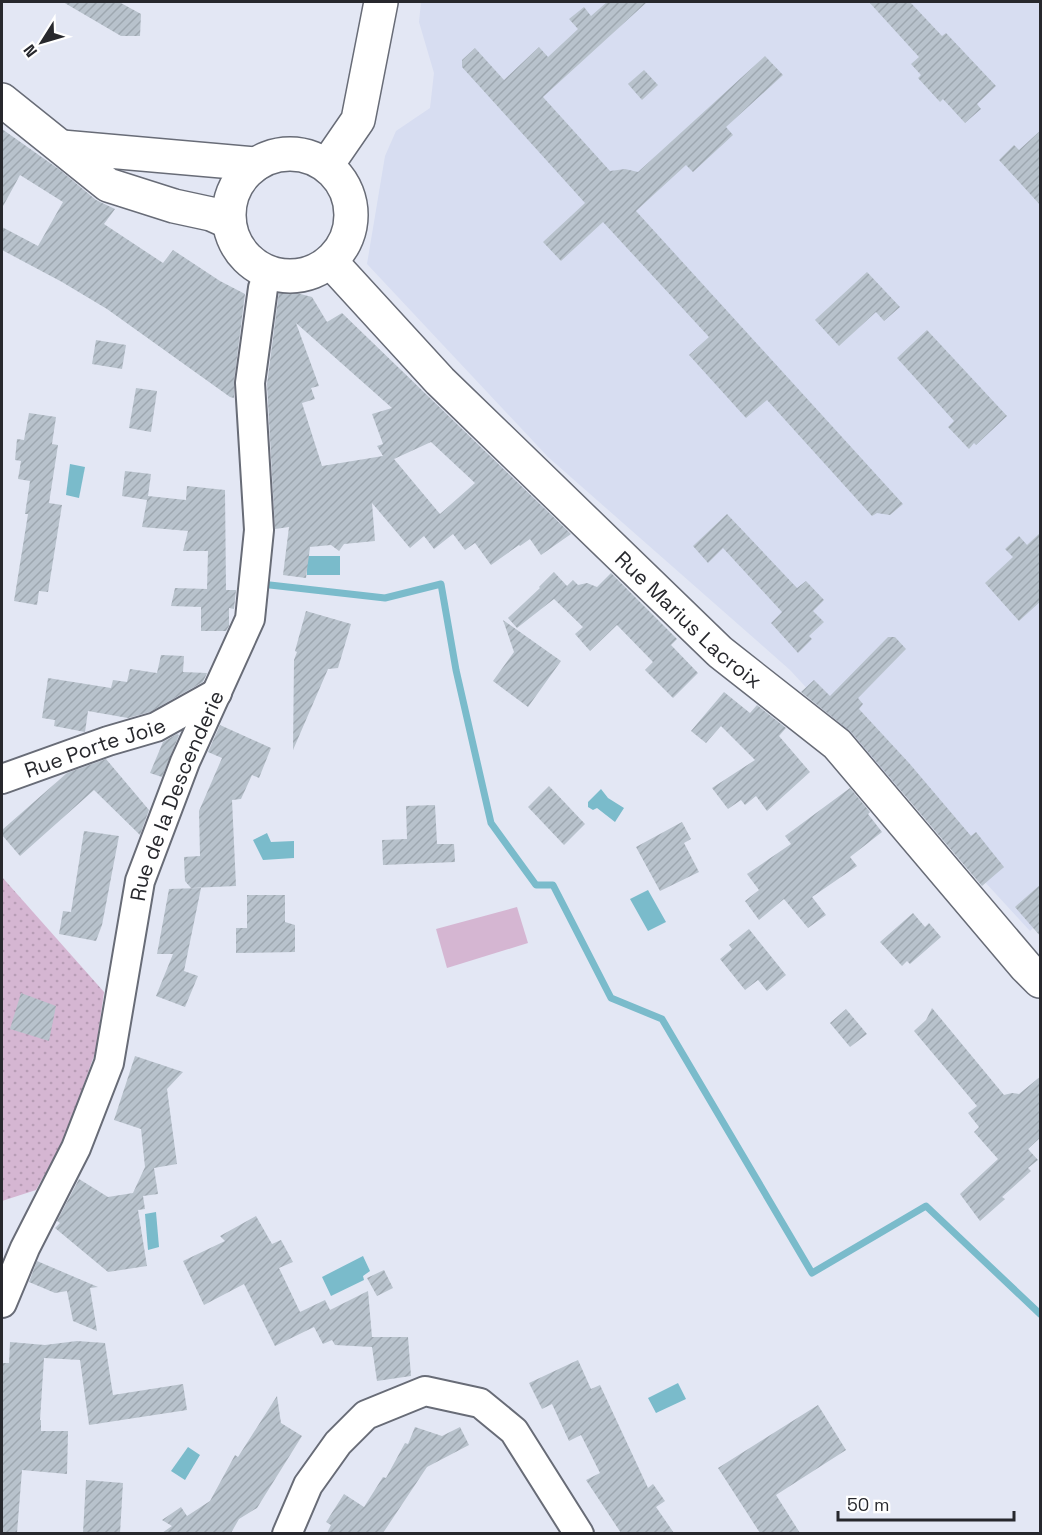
<svg xmlns="http://www.w3.org/2000/svg" width="1042" height="1535" viewBox="0 0 1042 1535" font-family="'Space Grotesk',sans-serif">
	<style>
		.built { fill: #d7ddf1 }
		.garden { fill: url(#garden-dots) }
		.pitch { fill: #d5b6d2 }
		.water { fill: #7abbcb }
		.lines { fill: none; stroke-linecap: round; stroke-linejoin: round }
		.stream { stroke: #7abbcb; stroke-width: 7 }
		.building { fill: url(#building-hatch); fill-rule: evenodd }
		.street-casing { stroke: #686c77; stroke-width: 32 }
		.secondary-casing { stroke: #686c77; stroke-width: 36 }
		.street { stroke: #fff; stroke-width: 28 }
		.secondary { stroke: #fff; stroke-width: 33 }
		.labels { text-anchor: middle; dominant-baseline: central; stroke-width: 6; stroke-linejoin: round; paint-order: stroke }
		.street-label { font-size: 21px; fill: #27282d; stroke: #fff }
	</style>
	<defs>
		<pattern id="garden-dots" width="8" height="8" patternUnits="userSpaceOnUse" patternTransform="scale(1.5)"><rect width="8" height="8" fill="#d5b6d2"/><path d="M2 2h.1M6 6h.1" fill="none" stroke="#b79cb5" stroke-width="1.8" stroke-linecap="round"/></pattern>
		<pattern id="building-hatch" width="6" height="6" patternUnits="userSpaceOnUse" patternTransform="scale(1.5)"><rect width="6" height="6" fill="#b8c2cc"/><path d="M-1 1l2-2M0 6l6-6M5 7l2-2" fill="none" stroke="#9ea7b0"/></pattern>
	</defs>
	<rect width="100%" height="100%" fill="#e3e7f4"/>
	<polygon class="built" points="421,2 1040,2 1040,921 1030,931 790,670 548,457 367,264 385,156 396,131 430,108 434,73 419,22"/>
	<polygon class="garden" points="2,877 104,992 96,1050 65,1138 36,1190 2,1201"/>
	<polygon class="pitch" points="517,907 528,943 447,968 436,929"/>
	<g class="water">
		<polygon points="70,464 85,467 79,498 66,495"/>
		<rect x="307" y="556" width="33" height="19"/>
		<polygon points="601,789 608,798 624,808 615,822 597,808 593,810 588,807 588,802"/>
		<polygon points="267,833 271,842 294,841 294,858 263,860 253,840"/>
		<polygon points="648,890 666,922 648,931 630,899"/>
		<polygon points="156,1212 159,1247 148,1250 145,1214"/>
		<polygon points="363,1256 370,1271 363,1276 364,1280 331,1296 322,1277"/>
		<polygon points="678,1383 686,1399 656,1413 648,1398"/>
		<polygon points="188,1447 200,1455 185,1480 171,1471"/>
	</g>
	<g class="lines">
		<polyline class="stream" points="261,584 385,598 441,584 456,670 491,823 536,885 553,885 611,998 662,1019 812,1273 926,1206 1040,1314"/>
	</g>
	<g class="building">
		<polygon points="63,2 119,2 141,14 140,36 121,36"/>
		<polygon points="607,2 647,2 543,97 610,171 625,169 638,172 765,56 783,75 726,127 733,135 693,172 686,165 636,211 903,504 890,515 877,513 872,516 767,400 746,418 689,355 709,337 603,222 561,261 543,242 585,203 462,67 462,60 475,48 504,80 539,47 548,57 578,29 569,19 584,7 591,16"/>
		<polygon points="869,2 910,2 942,36 946,33 996,86 977,104 981,109 965,123 943,99 940,102 918,78 921,75 911,64 919,57"/>
		<polygon points="644,70 658,85 642,100 628,84"/>
		<polygon points="2,129 60,170 96,200 115,209 104,224 163,263 173,250 220,281 245,294 234,381 234,398 230,397 107,309 62,282 2,250 2,227 38,246 63,202 20,175 2,208"/>
		<polygon points="1041,130 1041,206 999,160 1014,145 1019,150"/>
		<polygon points="867,272 900,307 884,321 876,312 839,346 815,320"/>
		<path d="M 283,285 L 285,290 L 312,297 L 327,322 L 342,313 L 571,534 L 541,555 L 530,539 L 520,546 L 519,545 L 491,565 L 475,543 L 465,550 L 453,534 L 434,549 L 424,536 L 410,548 L 372,503 L 375,541 L 344,544 L 339,551 L 331,545 L 310,547 L 306,578 L 283,575 L 289,527 L 275,529 L 267,384 L 279,292 ZM 296,323 L 392,408 L 372,414 L 383,444 L 377,446 L 383,456 L 322,466 L 302,403 L 315,399 L 311,388 L 319,386 ZM 431,442 L 475,483 L 440,514 L 394,459 Z"/>
		<polygon points="927,330 1007,416 976,445 974,443 969,449 948,427 954,421 897,358"/>
		<polygon points="96,340 126,345 122,369 92,364"/>
		<polygon points="136,388 157,391 151,432 129,428"/>
		<polygon points="29,413 56,417 52,444 58,445 49,503 62,505 48,592 39,591 37,605 14,601 28,514 25,514 30,481 18,479 21,461 15,460 17,439 24,440"/>
		<polygon points="125,471 151,474 148,496 186,500 187,486 225,490 226,590 236,590 234,609 229,608 229,626 226,631 201,631 201,607 171,606 175,588 207,589 208,551 183,551 188,531 142,527 147,500 122,496"/>
		<polygon points="727,514 797,588 806,581 824,600 813,611 824,622 809,636 812,639 798,653 771,623 782,612 723,548 708,563 693,546"/>
		<polygon points="1041,532 1041,601 1019,621 985,583 1013,557 1005,549 1019,536 1027,545"/>
		<polygon points="554,572 567,586 573,580 578,585 587,583 597,587 611,573 677,639 671,645 698,673 673,698 645,670 653,662 617,625 590,651 575,634 583,627 554,599 517,628 508,618 540,588 539,587"/>
		<polygon points="306,611 351,624 338,668 328,669 293,750 294,660 297,652 295,651"/>
		<polygon points="503,620 561,661 528,707 493,681 514,652"/>
		<polygon points="888,637 895,637 906,649 858,698 863,704 859,709 909,763 971,836 976,832 1004,867 982,886 851,732 801,692 814,680 830,696"/>
		<polygon points="161,655 184,656 183,672 207,673 203,682 150,712 128,718 88,711 85,732 54,726 55,720 42,718 48,678 111,688 113,680 127,682 130,669 157,673"/>
		<polygon points="724,692 750,713 757,705 786,728 779,736 810,772 767,811 756,796 745,805 741,800 728,809 712,788 755,760 721,726 706,743 691,731"/>
		<polygon points="220,725 271,748 259,778 252,775 241,799 232,800 236,886 191,888 185,881 184,857 200,856 199,811 222,758 208,752"/>
		<polygon points="177,734 179,735 162,777 150,773 163,742"/>
		<polygon points="106,759 149,810 140,835 94,790 20,856 2,835 2,830 67,773"/>
		<polygon points="549,786 585,824 564,845 528,807"/>
		<polygon points="850,788 870,812 868,814 882,832 850,857 857,866 812,897 826,915 808,928 784,899 759,920 745,901 759,890 747,874 791,844 785,836"/>
		<polygon points="435,805 437,844 454,844 455,862 383,865 382,840 407,839 406,806"/>
		<polygon points="682,822 691,839 684,843 699,872 660,891 636,847"/>
		<polygon points="84,831 119,836 102,925 96,941 59,934 63,911 71,912"/>
		<polygon points="1041,884 1041,937 1015,907"/>
		<polygon points="201,888 184,971 198,976 185,1007 156,996 173,954 157,954 169,889"/>
		<polygon points="247,895 285,895 285,922 295,925 295,952 236,953 236,928 247,928"/>
		<polygon points="913,913 925,927 929,923 941,937 910,964 907,961 902,966 880,942"/>
		<polygon points="749,929 786,975 767,991 758,980 745,990 720,959 732,949 729,945"/>
		<polygon points="21,993 56,1006 49,1041 10,1029"/>
		<polygon points="932,1008 1004,1095 1012,1093 1019,1094 1041,1076 1041,1137 1028,1149 1038,1160 1028,1168 1031,1171 1002,1197 1005,1199 980,1221 960,1194 998,1159 974,1132 979,1127 968,1113 977,1106 914,1031 926,1020"/>
		<polygon points="846,1009 867,1034 850,1047 830,1023"/>
		<polygon points="135,1056 183,1072 167,1089 177,1164 154,1168 158,1194 143,1196 145,1209 138,1210 147,1266 108,1272 55,1228 60,1223 57,1221 79,1179 108,1197 133,1193 145,1167 141,1129 114,1120"/>
		<polygon points="256,1216 272,1244 281,1240 293,1262 279,1268 300,1312 325,1300 330,1310 368,1291 372,1337 408,1337 411,1376 377,1381 372,1347 335,1345 332,1340 323,1344 314,1327 275,1346 244,1284 204,1305 183,1261 225,1241 220,1236"/>
		<polygon points="37,1261 98,1287 90,1288 97,1331 73,1321 67,1291 55,1293 29,1282"/>
		<polygon points="384,1270 393,1288 377,1296 367,1278"/>
		<polygon points="77,1341 105,1343 113,1395 183,1384 187,1410 89,1425 80,1360 44,1358 40,1420 41,1420 41,1431 68,1431 67,1474 22,1470 17,1533 2,1533 2,1363 9,1363 10,1342 45,1345"/>
		<polygon points="578,1360 591,1389 600,1385 648,1488 653,1484 665,1501 656,1507 674,1533 621,1533 586,1480 600,1473 581,1435 569,1441 552,1404 542,1409 529,1383"/>
		<polygon points="277,1396 281,1423 302,1436 257,1508 239,1519 231,1533 162,1533 172,1526 162,1520 181,1507 187,1516 210,1501 235,1455 238,1457"/>
		<polygon points="818,1405 846,1450 776,1495 800,1533 760,1533 718,1468"/>
		<polygon points="415,1427 442,1436 460,1427 469,1445 427,1467 383,1533 327,1533 331,1525 326,1522 344,1494 364,1507 383,1477 386,1478 405,1443 408,1444"/>
		<polygon points="86,1480 123,1483 120,1533 83,1533"/>
	</g>
	<g class="lines">
		<g class="street-casing">
			<g id="street">
				<path id="s1" d="M 2,779 L 108,741 L 156,727 L 217,693"/>
				<path id="s2" d="M 2,1303 L 25,1248 L 76,1148 L 109,1063 L 140,881 L 185,762 L 250,619 L 259,530 L 250,383 L 263,288 L 269,273"/>
				<polyline points="287,1534 308,1485 338,1443 366,1415 425,1391 480,1403 514,1431 579,1534"/>
			</g>
		</g>
		<g class="secondary-casing">
			<g id="secondary">
				<polyline points="2,100 108,185 174,206 211,214 229,222"/>
				<polyline points="62,147 256,164"/>
				<circle cx="290" cy="215" r="61"/>
				<polyline points="327,165 358,120 381,2"/>
				<path id="s3" d="M 331,262 L 440,381 L 720,652 L 837,744 L 1026,967 L 1040,981"/>
			</g>
		</g>
		<use href="#street" class="street"/>
		<use href="#secondary" class="secondary"/>
	</g>
	<g class="labels">
		<g class="street-label">
			<text stroke="none"><textPath href="#s3" startOffset="506">Rue Marius Lacroix</textPath></text>
			<text stroke="none"><textPath href="#s1" startOffset="98">Rue Porte Joie</textPath></text>
			<text stroke="none"><textPath href="#s2" startOffset="540">Rue de la Descenderie</textPath></text>
		</g>
	</g>
	<rect width="1042" height="1535" fill="none" stroke="#27282d" stroke-width="6"/>
	<g transform="translate(42 42) rotate(233)" stroke="#ffffff" stroke-width="4.5" paint-order="stroke">
	<path d="M0-4.5L10 22L0 15L-10 22Z" fill="#27282d"/>
	<text y="-9" font-size="16" font-weight="bold" text-anchor="middle" fill="#27282d">N</text>
	</g>
	<path d="M838 1511v9h176v-9" fill="none" stroke="#27282d" stroke-width="3"/>
	<text x="847" y="1511" font-size="18" fill="#27282d" stroke="#ffffff" stroke-width="4.5" paint-order="stroke">50 m</text>
</svg>
